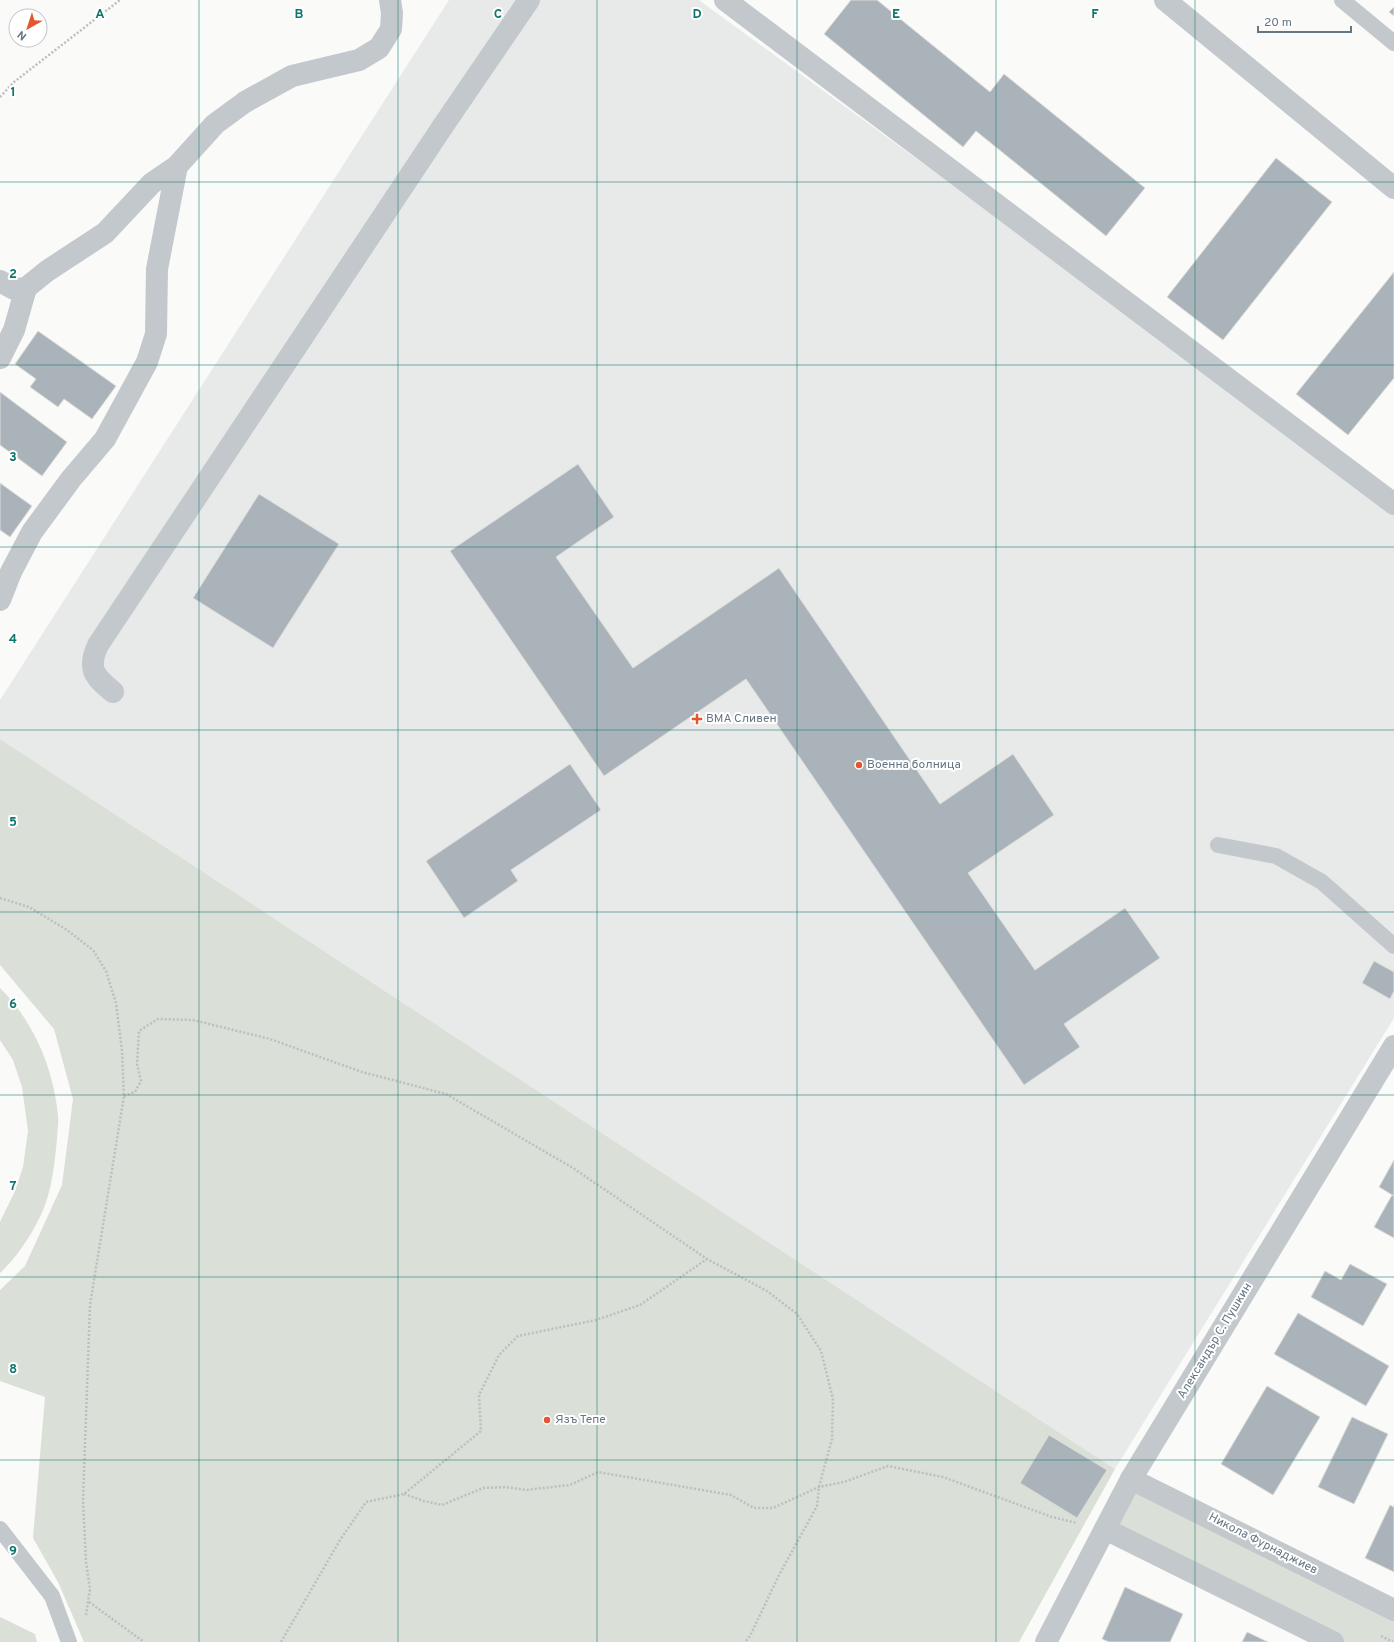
<svg xmlns="http://www.w3.org/2000/svg" width="1394" height="1642" viewBox="0 0 1394 1642" font-family="Overpass,sans-serif">
	<style>
		.built { fill: #e8e9e9 }
		.green { fill: #dadfd7 }
		.building { fill: #aab3b9; stroke: #dcdcda }
		.lines { fill: none; stroke-linecap: round; stroke-linejoin: round }
		.path { stroke: #bbbfc2; stroke-width: 2.5; stroke-dasharray: 2 2; stroke-linecap: butt }
		.lane { stroke: #c3c8cc; stroke-width: 16 }
		.street { stroke: #c3c8cc; stroke-width: 22 }
		.grid { fill: none; stroke: #0f766e; stroke-width: 1; stroke-opacity: 0.55 }
		.poi-dot { fill: #e4572e; stroke: #fff; stroke-width: 1.5 }
		.labels { text-anchor: middle; dominant-baseline: central; stroke-width: 4; stroke-linejoin: round; paint-order: stroke }
		.poi-label { font-size: 12px; fill: #657683; stroke: #fff; text-anchor: start }
		.street-label { font-size: 12px; fill: #657683; stroke: #fff }
		.grid-label { font-size: 13px; text-anchor: middle; font-weight: bold; fill: #0f766e; stroke: #fff; stroke-width: 4; stroke-linejoin: round; paint-order: stroke }
	</style>
	<rect width="100%" height="100%" fill="#fafaf8"/>
	<polygon class="built" points="449,0 699,0 1394,507 1394,1018 1115,1469 0,739 0,700"/>
	<g class="green">
		<polygon points="0,739 1115,1469 1019,1642 84,1642 58,1582 33,1538 45,1397 0,1381 0,1290 25,1266 62,1185 73,1099 54,1029 0,965"/>
		<path d="M 0,988 C 34,1022 53,1067 58,1115 C 59,1123 57,1132 57,1139 C 55,1159 53,1180 47,1199 C 40,1223 18,1257 0,1273 L 0,1222 L 15,1191 L 23,1167 L 28,1131 L 22,1087 L 13,1060 L 0,1040 Z"/>
		<polygon points="1131,1479 1394,1610 1394,1642 1333,1642 1105,1529"/>
		<polygon points="0,1617 35,1634 37,1642 0,1642"/>
	</g>
	<g class="building">
		<polygon points="851,0 877,0 990,92 1004,74 1145,188 1106,236 976,131 963,147 824,34"/>
		<polygon points="1394,7 1394,16 1389,12"/>
		<polygon points="1276,158 1332,202 1223,340 1167,297"/>
		<polygon points="1394,272 1394,378 1348,435 1296,394"/>
		<polygon points="38,331 116,386 92,419 64,399 58,407 30,387 36,379 15,364"/>
		<polygon points="0,392 67,442 42,476 0,445"/>
		<polygon points="578,464 614,517 556,557 633,668 779,568 940,804 1013,754 1054,815 968,873 1035,970 1125,908 1160,958 1064,1024 1080,1047 1024,1085 746,679 604,776 450,551"/>
		<polygon points="0,483 32,506 10,537 0,530"/>
		<polygon points="259,494 339,544 273,648 193,598"/>
		<polygon points="570,764 601,810 511,870 518,881 464,918 426,861"/>
		<polygon points="1374,961 1394,972 1394,991 1390,999 1362,983"/>
		<polygon points="1394,1160 1394,1196 1379,1187"/>
		<polygon points="1392,1195 1394,1196 1394,1238 1374,1227"/>
		<polygon points="1350,1264 1387,1284 1363,1326 1311,1297 1325,1271 1341,1280"/>
		<polygon points="1298,1313 1389,1366 1366,1406 1274,1354"/>
		<polygon points="1267,1386 1320,1417 1273,1495 1221,1464"/>
		<polygon points="1352,1417 1388,1434 1354,1504 1318,1487"/>
		<polygon points="1049,1435 1107,1470 1077,1518 1020,1483"/>
		<polygon points="1390,1505 1394,1507 1394,1572 1365,1558"/>
		<polygon points="1125,1587 1183,1614 1170,1642 1109,1642 1102,1639"/>
		<polygon points="1247,1632 1268,1642 1242,1642"/>
	</g>
	<g class="lines">
		<g class="path">
			<polyline points="0,97 14,82 120,0"/>
			<polyline points="0,898 29,907 67,930 93,950 106,971 116,1003 122,1051 124,1096 90,1305 83,1500 86,1562 90,1589 86,1615"/>
			<polyline points="124,1096 135,1092 141,1081 137,1064 139,1031 158,1019 193,1020 270,1039 362,1072 446,1094 573,1168 707,1259 767,1291 797,1314 821,1351 833,1399 832,1439 819,1487 817,1506 779,1575 750,1636 745,1642"/>
			<polyline points="404,1494 424,1501 442,1505 483,1488 506,1487 526,1490 570,1485 598,1472 731,1495 754,1508 773,1508 819,1487 844,1482 888,1466 943,1477 1052,1517 1077,1523"/>
			<polyline points="89,1602 144,1642"/>
			<polyline points="1381,1636 1393,1642"/>
			<polyline points="281,1642 340,1540 366,1502 404,1494 481,1431 479,1395 499,1355 518,1336 596,1320 640,1305 707,1259"/>
		</g>
		<g class="lane">
			<polyline points="1342,0 1394,43"/>
			<polyline points="1218,845 1276,856 1322,882 1394,946"/>
			<polyline points="0,1529 52,1596 69,1642"/>
		</g>
		<g class="street">
			<polyline points="725,0 1394,504"/>
			<polyline points="1165,0 1394,188"/>
			<polyline points="0,281 14,289 26,288 47,271 105,233 152,183 177,166 215,124 245,102 292,76 359,60 379,48 391,29 392,13 390,0"/>
			<polyline points="0,358 14,330 26,288"/>
			<polyline points="0,600 11,572 32,532 71,479 105,439 147,362 156,334 157,269 177,166"/>
			<path d="M 113,692 C 94,676 87,669 98,645 L 443,126 L 529,0"/>
			<polyline points="1131,1479 1394,1610"/>
			<polyline points="1105,1529 1333,1642"/>
			<polyline points="1046,1642 1131,1479 1394,1046"/>
		</g>
	</g>
	<path class="grid" d="M 199,0 L 199,1642M 398,0 L 398,1642M 597,0 L 597,1642M 797,0 L 797,1642M 996,0 L 996,1642M 1195,0 L 1195,1642M 0,182 L 1394,182M 0,365 L 1394,365M 0,547 L 1394,547M 0,730 L 1394,730M 0,912 L 1394,912M 0,1095 L 1394,1095M 0,1277 L 1394,1277M 0,1460 L 1394,1460"/>
	<g class="poi-dot">
		<path d="M695 713h4v4h4v4h-4v4h-4v-4h-4v-4h4z"/>
		<circle cx="859" cy="765" r="4"/>
		<circle cx="547" cy="1420" r="4"/>
	</g>
	<g class="labels">
		<g class="poi-label">
			<text x="706" y="719">ВМА Сливен</text>
			<text x="867" y="765">Военна болница</text>
			<text x="555" y="1420">Язъ Тепе</text>
		</g>
		<g class="street-label">
			<text transform="translate(1215 1341) rotate(-59)">Александър С. Пушкин</text>
			<text transform="translate(1263 1544) rotate(27)">Никола Фурнаджиев</text>
		</g>
	</g>
	<g class="grid-label">
		<text x="100" y="18">A</text>
		<text x="299" y="18">B</text>
		<text x="498" y="18">C</text>
		<text x="697" y="18">D</text>
		<text x="896" y="18">E</text>
		<text x="1095" y="18">F</text>
		<text x="13" y="96">1</text>
		<text x="13" y="278">2</text>
		<text x="13" y="461">3</text>
		<text x="13" y="643">4</text>
		<text x="13" y="826">5</text>
		<text x="13" y="1008">6</text>
		<text x="13" y="1190">7</text>
		<text x="13" y="1373">8</text>
		<text x="13" y="1555">9</text>
	</g>
	<g transform="translate(28 28) rotate(219)"><circle r="19" fill="#ffffff" stroke="#c1c8cd"/>
	<path d="M0-3L7 15L0 10L-7 15Z" fill="#e4572e"/>
	<text y="-6" font-size="11" font-weight="bold" text-anchor="middle" fill="#657683">N</text>
	</g>
	<path d="M1258 26v6h93v-6" fill="none" stroke="#657683" stroke-width="2"/>
	<text x="1264" y="26" font-size="12" fill="#657683" stroke="#ffffff" stroke-width="3" paint-order="stroke">20 m</text>
</svg>
